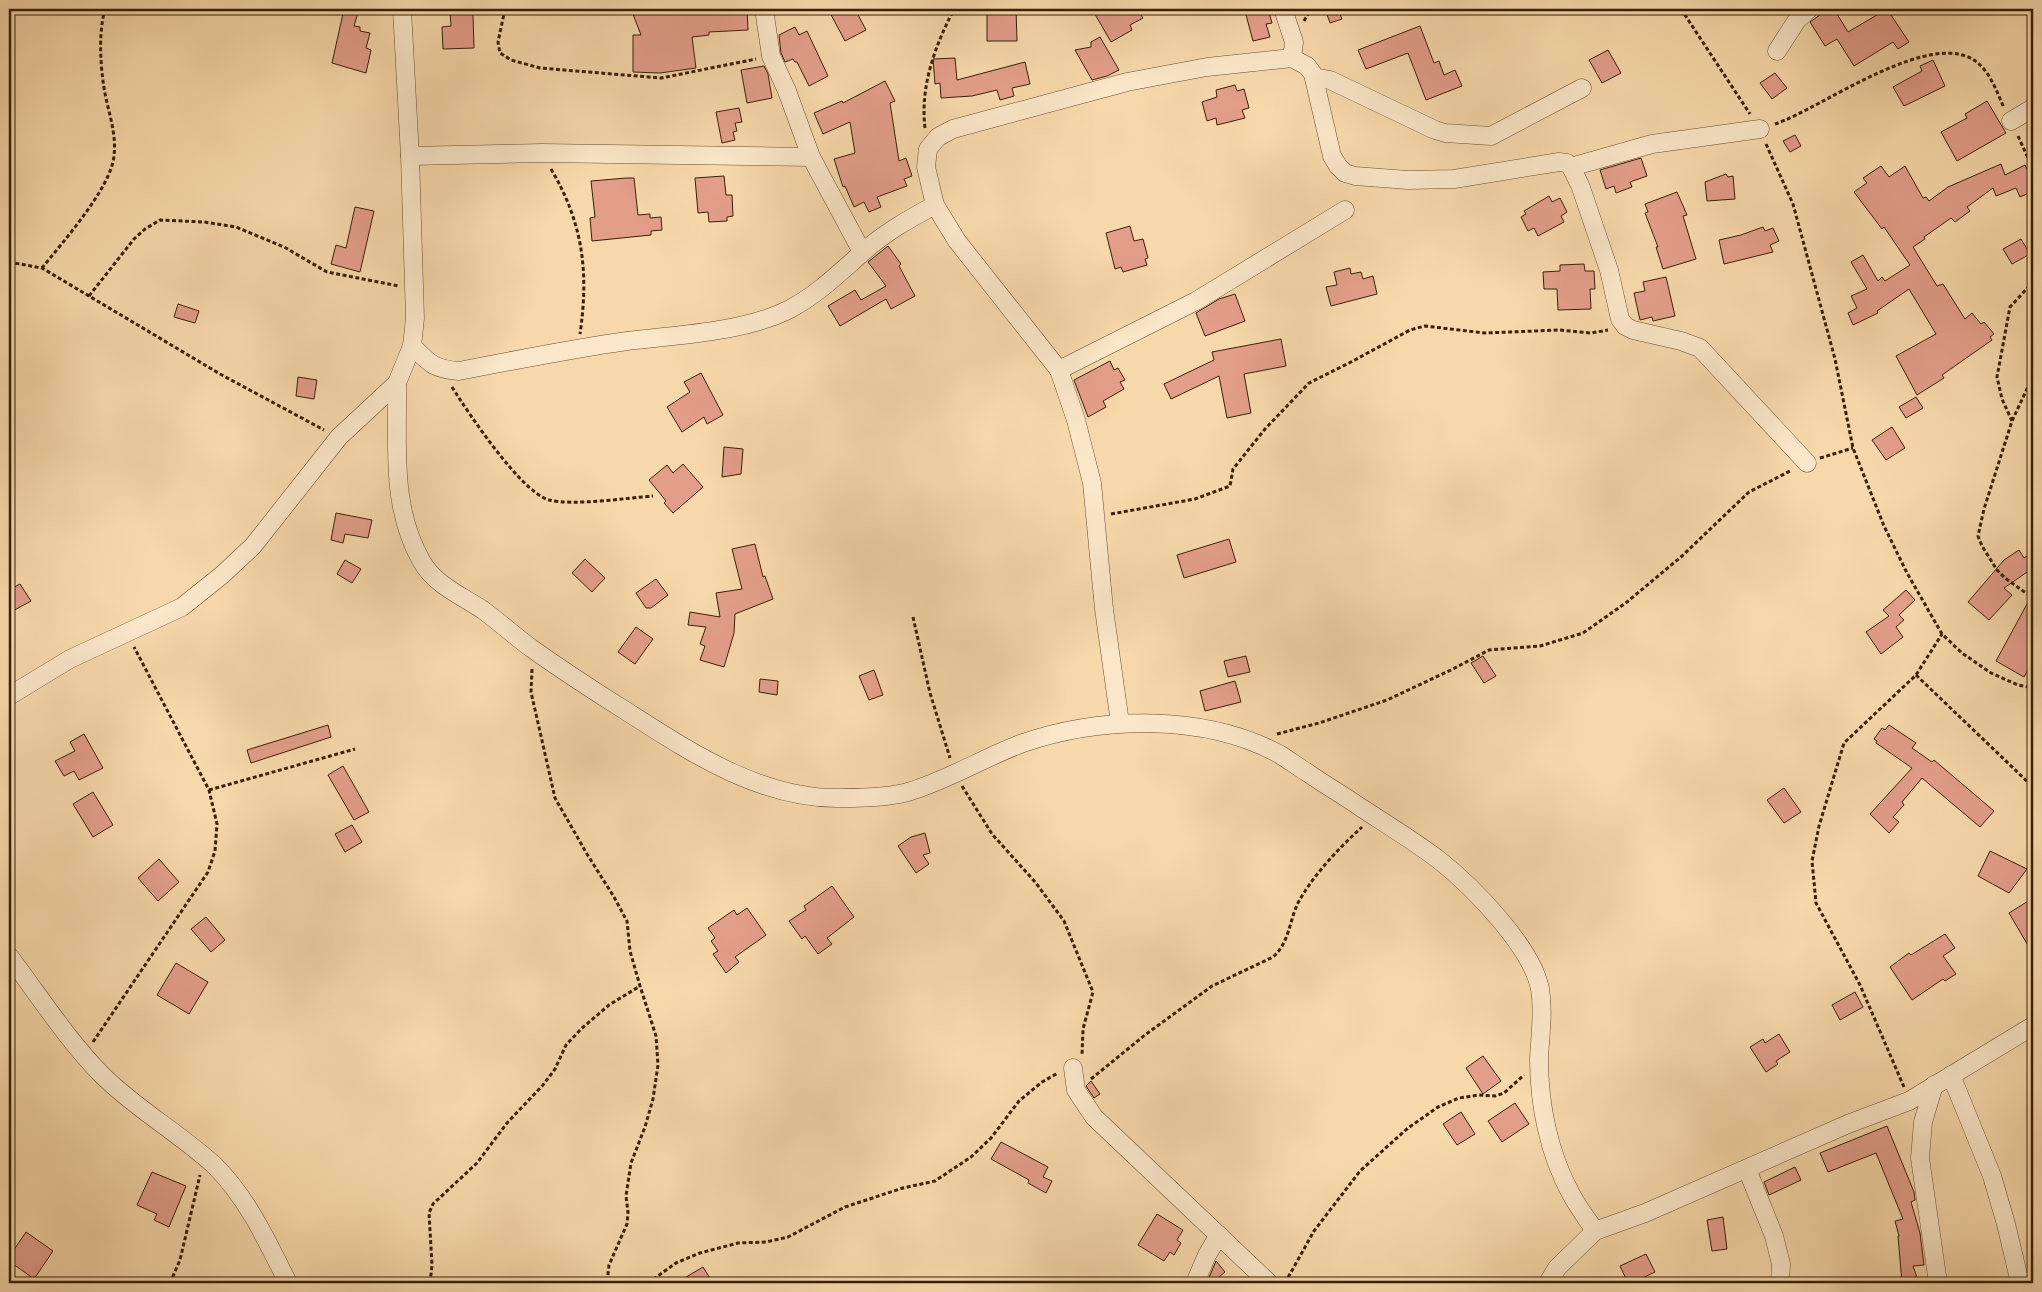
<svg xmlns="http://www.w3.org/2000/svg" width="2042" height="1292" viewBox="0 0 2042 1292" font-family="'Old Standard TT',serif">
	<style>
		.building { fill: #e39e8a; stroke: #381f08 }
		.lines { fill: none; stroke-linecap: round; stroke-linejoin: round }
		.minor-casing { stroke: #684d31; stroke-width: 19 }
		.path { stroke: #381f08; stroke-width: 3; stroke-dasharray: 4 2.5; stroke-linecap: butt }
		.minor { stroke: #fae6c8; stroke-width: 18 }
	</style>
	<rect width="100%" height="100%" fill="#f7d8ab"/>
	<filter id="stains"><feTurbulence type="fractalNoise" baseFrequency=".004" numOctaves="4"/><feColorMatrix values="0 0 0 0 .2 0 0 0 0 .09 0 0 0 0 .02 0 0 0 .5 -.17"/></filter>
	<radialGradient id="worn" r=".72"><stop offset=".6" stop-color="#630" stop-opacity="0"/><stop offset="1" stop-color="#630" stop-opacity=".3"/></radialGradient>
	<g class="building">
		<polygon points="344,9 359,9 354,26 360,27 360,31 370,33 366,48 371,50 366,73 332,63"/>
		<polygon points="631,9 747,9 748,30 709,32 709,35 692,37 696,68 660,73 633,72 633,35 641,35"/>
		<polygon points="828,9 855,9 866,30 845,41"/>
		<polygon points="987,9 1016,9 1017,41 987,41"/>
		<polygon points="1092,9 1137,9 1143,18 1130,25 1132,30 1111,42"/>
		<polygon points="1255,9 1268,9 1272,23 1266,24 1270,37 1253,41 1245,11"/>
		<polygon points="1325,9 1338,9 1342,19 1330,23"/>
		<polygon points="1828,9 1834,9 1848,32 1887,9 1909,42 1898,49 1893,42 1854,66 1837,39 1825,46 1810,22"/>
		<polygon points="450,11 464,11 464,14 473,14 474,48 443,49 442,27 451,26"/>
		<polygon points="1420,26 1434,63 1439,61 1444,75 1455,70 1462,86 1426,100 1408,53 1366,69 1358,50"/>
		<polygon points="795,27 799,35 807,31 828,76 809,86 797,62 795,62 793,59 785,62 781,53 779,35"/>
		<polygon points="1100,37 1119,70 1107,76 1092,80 1075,50 1091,47 1091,42"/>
		<polygon points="1608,50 1621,73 1602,83 1589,60"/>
		<polygon points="955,58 957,80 1025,62 1030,84 1012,88 1014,96 1000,100 997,90 972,96 941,98 940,83 935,84 933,59"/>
		<polygon points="1933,60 1945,86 1904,106 1893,87 1922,71 1920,66"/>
		<polygon points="764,66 768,74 772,98 747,103 741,70"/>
		<polygon points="1775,73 1787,88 1772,99 1760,83"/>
		<polygon points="885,81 895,101 890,103 899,161 906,158 912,176 904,179 907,186 877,197 881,207 869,212 864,202 854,207 845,186 843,187 834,159 855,153 850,122 823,134 814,113 842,101 843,103"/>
		<polygon points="1235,85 1237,91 1244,89 1249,108 1242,110 1245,118 1217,125 1216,118 1207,121 1202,102 1217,97 1216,90"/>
		<polygon points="1987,101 2006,133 1957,161 1941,132 1967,118 1965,114"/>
		<polygon points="739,108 742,122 735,123 737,131 733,132 735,140 722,143 716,112"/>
		<polygon points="1795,135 1801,146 1790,152 1783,141"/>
		<polygon points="1641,158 1647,176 1630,182 1632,187 1616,193 1614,186 1606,189 1600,170"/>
		<polygon points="2001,164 2005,175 2025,165 2033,180 2033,191 2020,197 2016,188 1996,196 1993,188 1967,207 1970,211 1955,222 1951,218 1924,237 1925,239 1913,247 1937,286 1943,284 1965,319 1972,313 1981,324 1984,322 1994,334 1990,337 1992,340 1942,375 1944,378 1917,395 1896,356 1936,334 1909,289 1877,311 1878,313 1853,325 1848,313 1857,308 1851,296 1867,289 1851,262 1863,255 1878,281 1882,277 1885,281 1910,265 1884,227 1882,229 1854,192 1867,183 1863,178 1881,166 1889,177 1905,166 1923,198 1926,197 1929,201 1948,187"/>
		<polygon points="1726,174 1728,177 1733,176 1735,199 1707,201 1705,182"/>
		<polygon points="724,176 726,195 732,195 733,216 727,217 727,221 709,222 708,212 698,213 695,178"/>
		<polygon points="626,178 634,178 638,215 650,214 650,218 661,217 662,230 651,231 651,235 592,241 590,218 595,217 591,181"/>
		<polygon points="1677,192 1687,215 1683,216 1696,259 1663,269 1656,247 1658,247 1645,213 1648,212 1645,204"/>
		<polygon points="1549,196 1552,202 1560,198 1567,212 1561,216 1564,222 1538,236 1534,228 1528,231 1521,217 1526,214 1524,211"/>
		<polygon points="355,207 374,211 360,272 331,264 336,245 346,248"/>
		<polygon points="1130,226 1134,241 1143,239 1148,258 1145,259 1147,265 1123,272 1121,267 1115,269 1106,233"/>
		<polygon points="1763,227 1765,231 1773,228 1779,241 1770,245 1773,252 1724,264 1719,240 1741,235"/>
		<polygon points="2021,239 2030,254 2012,264 2003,249"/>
		<polygon points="888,246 901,264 899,266 915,296 891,309 886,299 840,326 828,306 855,290 861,300 886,286 868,262"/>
		<polygon points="1584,264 1585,271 1594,271 1595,289 1590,289 1591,309 1558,310 1557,289 1544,289 1543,272 1560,271 1560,265"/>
		<polygon points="1350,268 1351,274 1361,272 1363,279 1373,276 1377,294 1331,306 1326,287 1337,285 1334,272"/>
		<polygon points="1666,277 1675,316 1653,321 1652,317 1640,320 1634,293 1645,291 1643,282"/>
		<polygon points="1235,294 1245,321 1205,336 1196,313 1219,299"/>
		<polygon points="178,304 199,311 195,323 174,317"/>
		<polygon points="1281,339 1286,366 1244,374 1251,413 1227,418 1219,376 1171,399 1164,384 1214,360 1212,352"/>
		<polygon points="1110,361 1114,370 1118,368 1125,380 1120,382 1124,389 1103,401 1106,407 1088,417 1074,380"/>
		<polygon points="701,373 723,415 707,424 704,417 682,432 667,407 690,392 684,382"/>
		<polygon points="298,377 317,380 314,399 296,396"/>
		<polygon points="1916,397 1923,408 1906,418 1899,407"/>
		<polygon points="1892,427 1905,448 1886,460 1872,440"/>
		<polygon points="724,447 743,449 741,474 722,477"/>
		<polygon points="683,464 703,487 673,513 664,503 666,501 649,480 667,465 673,473"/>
		<polygon points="336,513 372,520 368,538 345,534 343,543 331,540"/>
		<polygon points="1229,539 1236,562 1184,578 1177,555"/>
		<polygon points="755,544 763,577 765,576 773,599 735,614 734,633 724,667 700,660 705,646 700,644 706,627 688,625 690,612 720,617 716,593 742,589 732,549"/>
		<polygon points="2019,550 2024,558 2033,552 2033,568 2004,588 2012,595 1989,620 1968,602 2004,560"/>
		<polygon points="585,559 605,578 592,592 572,573"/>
		<polygon points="345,560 361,569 352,583 337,574"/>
		<polygon points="656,579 668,595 651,608 646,608 636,593"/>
		<polygon points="20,584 31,601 9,613 9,590"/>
		<polygon points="1906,590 1915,600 1899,615 1904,620 1896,627 1903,637 1881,654 1866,632 1889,616 1883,610"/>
		<polygon points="2033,593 2033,661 2024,677 1996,661"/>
		<polygon points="636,627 653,639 635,664 618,652"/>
		<polygon points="1246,656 1250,672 1228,677 1224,661"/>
		<polygon points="1483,656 1496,676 1484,683 1471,663"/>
		<polygon points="874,670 883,695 869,700 859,676"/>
		<polygon points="760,679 778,681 777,695 759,692"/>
		<polygon points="1235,681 1241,702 1205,711 1200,691"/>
		<polygon points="328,725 331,737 251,763 247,750"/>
		<polygon points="1889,725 1916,743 1912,748 1932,762 1934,760 1994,811 1980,827 1922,778 1902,802 1904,805 1893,817 1899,822 1889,833 1870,814 1912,768 1876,743 1877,741 1874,739 1882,728 1885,730"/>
		<polygon points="84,734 103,768 79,780 74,771 64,776 55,761 75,751 70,742"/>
		<polygon points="343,766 369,812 354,820 328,775"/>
		<polygon points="1784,788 1801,812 1784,823 1767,800"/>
		<polygon points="93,792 113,825 93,837 73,804"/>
		<polygon points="352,825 362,842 345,852 335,834"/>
		<polygon points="925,833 930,853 923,855 929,864 916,873 898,846 911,837"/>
		<polygon points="1990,851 2027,869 2009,893 1978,876"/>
		<polygon points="159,859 179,882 158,901 138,878"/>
		<polygon points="832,886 854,917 827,938 832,944 818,954 805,936 802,939 789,921 806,910 804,906"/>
		<polygon points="2033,898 2033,954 2009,913"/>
		<polygon points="747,908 766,935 735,957 739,962 726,973 713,954 718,951 711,941 715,938 708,928 734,910 737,915"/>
		<polygon points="206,917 225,940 211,952 191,929"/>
		<polygon points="1945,934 1955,948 1943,956 1956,974 1945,981 1943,979 1912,1000 1890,967 1909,953 1911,955"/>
		<polygon points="176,963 208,982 189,1014 157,995"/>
		<polygon points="1855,992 1863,1007 1840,1020 1832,1005"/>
		<polygon points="1779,1034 1790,1052 1776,1061 1778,1064 1766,1072 1750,1047 1763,1039 1765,1043"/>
		<polygon points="1483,1056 1501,1081 1483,1094 1466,1068"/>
		<polygon points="1091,1081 1100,1094 1094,1098 1086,1086"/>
		<polygon points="1515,1103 1529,1124 1502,1142 1488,1121"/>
		<polygon points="1461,1112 1475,1134 1457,1145 1443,1124"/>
		<polygon points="1887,1126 1914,1192 1915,1200 1911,1202 1920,1233 1924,1265 1913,1266 1919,1283 1902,1283 1898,1236 1899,1236 1895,1221 1903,1219 1876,1153 1828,1172 1820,1153"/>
		<polygon points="1001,1142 1048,1167 1043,1177 1052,1181 1046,1193 1028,1183 1029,1180 991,1159"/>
		<polygon points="1795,1167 1801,1180 1769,1195 1764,1182"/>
		<polygon points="152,1172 186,1186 169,1227 154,1220 157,1214 137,1205"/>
		<polygon points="1157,1214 1183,1230 1177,1240 1181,1243 1174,1255 1170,1252 1164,1261 1138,1245"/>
		<polygon points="1723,1217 1727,1249 1712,1251 1707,1220"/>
		<polygon points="26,1232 53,1251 34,1279 9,1261 9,1257"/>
		<polygon points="1646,1254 1655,1272 1632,1283 1628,1283 1620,1266"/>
		<polygon points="1216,1261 1225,1272 1212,1283 1208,1280"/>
		<polygon points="703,1267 713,1283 676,1283"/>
	</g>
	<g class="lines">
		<g class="minor-casing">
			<g id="minor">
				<polyline points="764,9 771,56 787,91 811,157 862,252"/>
				<polyline points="1283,9 1294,42 1292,58"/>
				<polyline points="1777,51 1797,20 1809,9"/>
				<polyline points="1314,77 1330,80 1435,130 1445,133 1491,136 1582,88"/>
				<polyline points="2011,121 2033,108"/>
				<polyline points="410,156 542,153 811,157"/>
				<polyline points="1571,167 1652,144 1760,129"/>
				<path d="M 412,346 C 430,364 434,369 459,371 C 515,360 571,349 627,341 C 678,335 745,332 790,309 C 818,294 839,273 862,253 C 884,233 909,219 935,205"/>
				<polyline points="1059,370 1196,301 1345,210"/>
				<path d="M 397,383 C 398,444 390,507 422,562 C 435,585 462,596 483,610 C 499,622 515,636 531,648 C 562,670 594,691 626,711 C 690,752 762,800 841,798 C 860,798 894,797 911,791 C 950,779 985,757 1023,743 C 1102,716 1205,714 1279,754 C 1289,760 1298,767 1308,773 C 1325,785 1343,795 1360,807 C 1386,824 1414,841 1439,860 C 1473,887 1532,947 1540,989 C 1544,1013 1540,1035 1539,1059 C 1539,1105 1549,1154 1571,1194 C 1578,1207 1587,1219 1595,1231"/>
				<polyline points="9,696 70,659 182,607 222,575 253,546 339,437 397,383 412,346 415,318 410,156 402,9"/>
				<polyline points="1120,723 1104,609 1092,483 1076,420 1059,370 957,241 935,205 926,167 928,149 938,137 953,129 1127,82 1207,67 1292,58 1307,66 1313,74 1332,156 1338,166 1345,173 1355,176 1408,180 1454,179 1559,162 1567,163 1571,167 1580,185 1609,270 1620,319 1625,326 1633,330 1681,341 1700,348 1807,463"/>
				<path d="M 9,956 C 38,994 68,1041 102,1075 C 136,1109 179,1133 214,1165 C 247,1197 268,1243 288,1283"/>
				<polyline points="1073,1068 1076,1090 1094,1117 1269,1283"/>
				<polyline points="1951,1075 1992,1176 2006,1224 2020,1283"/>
				<polyline points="1934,1085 1923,1122 1920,1158 1938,1283"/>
				<polyline points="1747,1169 1774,1236 1781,1264 1780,1283"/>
				<polyline points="1195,1283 1207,1255 1219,1235"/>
				<polyline points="1548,1283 1557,1268 1595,1231 1645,1213 1848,1124 1909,1101 2033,1026"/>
			</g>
		</g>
		<g class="path">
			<polyline points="505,9 498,42 500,53 511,60 540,68 661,78 756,59"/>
			<polyline points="1681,9 1750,114"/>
			<polyline points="1304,21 1311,9"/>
			<path d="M 1775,124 C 1821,109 1937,22 1980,65 C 1991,75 1998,94 2004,108"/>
			<path d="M 925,128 C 920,86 935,46 954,9"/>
			<polyline points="2018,136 2033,169"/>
			<polyline points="1766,144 1793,204 1835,359 1853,448 1884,526 1907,573 1942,634 1962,653 1991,673 2018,685 2033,688"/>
			<path d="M 551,169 C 583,223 589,272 580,334"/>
			<polyline points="9,262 42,268 220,374 324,430"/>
			<path d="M 42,268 C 62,243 111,188 114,156 C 117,130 106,107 103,81 C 100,58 99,31 105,9"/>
			<polyline points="89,296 134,239 145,229 160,220 204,222 236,227 284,247 327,272 399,286"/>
			<polyline points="2033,376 2012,421 1984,509 1978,536 1982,546 1997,570 2005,578 2033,598"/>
			<path d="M 452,387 C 469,414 521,492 549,500 C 574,506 626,498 653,496"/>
			<polyline points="2012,421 2002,399 1997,377 2010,307 2033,282"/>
			<polyline points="1820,458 1853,448"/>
			<polyline points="1111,514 1195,499 1230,486 1233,469 1265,429 1309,383 1351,362 1410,330 1425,326 1485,333 1560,330 1591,333 1608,330"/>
			<polyline points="913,617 930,693 950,758"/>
			<polyline points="532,669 531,692 555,798 587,854 614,897 627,921 630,951 640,986 656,1036 658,1065 653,1099 645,1127 631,1163 626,1196 628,1212 627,1224 609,1265 607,1283"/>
			<polyline points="1916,675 2033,787"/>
			<polyline points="1277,734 1319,723 1387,700 1451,670 1489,650 1540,646 1583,633 1627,602 1682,556 1749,492 1792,470"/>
			<polyline points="962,786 992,834 1036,883 1064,921 1093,992 1083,1029 1082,1055"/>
			<polyline points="209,790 355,749"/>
			<polyline points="93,1042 208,872 215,851 217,824 209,790 134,647"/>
			<path d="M 1091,1079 L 1145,1035 L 1212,986 L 1273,957 C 1290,942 1289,920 1299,901 C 1315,873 1339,848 1362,827"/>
			<polyline points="1904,1087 1860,985 1816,903 1812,861 1819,826 1844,743 1916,675 1942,634"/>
			<polyline points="170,1283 180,1260 200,1175"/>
			<polyline points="430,1283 432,1265 429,1213 433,1204 477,1163 507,1123 543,1085 555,1069 566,1045 581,1029 609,1005 640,986"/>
			<polyline points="648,1283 676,1263 700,1253 738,1243 766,1242 788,1237 845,1207 903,1188 935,1181 971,1157 991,1138 1019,1101 1042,1082 1058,1073"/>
			<polyline points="1285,1283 1314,1231 1360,1171 1408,1128 1438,1107 1459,1098 1479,1095 1495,1096 1504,1093 1524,1075"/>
		</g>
		<use href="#minor" class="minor"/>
	</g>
	<rect width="2042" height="1292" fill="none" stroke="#f7d8ab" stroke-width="30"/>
	<rect x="10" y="10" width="2022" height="1272" fill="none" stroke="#381f08" stroke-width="2.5"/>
	<rect x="15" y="15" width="2012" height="1262" fill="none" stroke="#381f08"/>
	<rect width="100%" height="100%" filter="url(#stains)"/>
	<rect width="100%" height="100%" fill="url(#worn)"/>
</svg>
